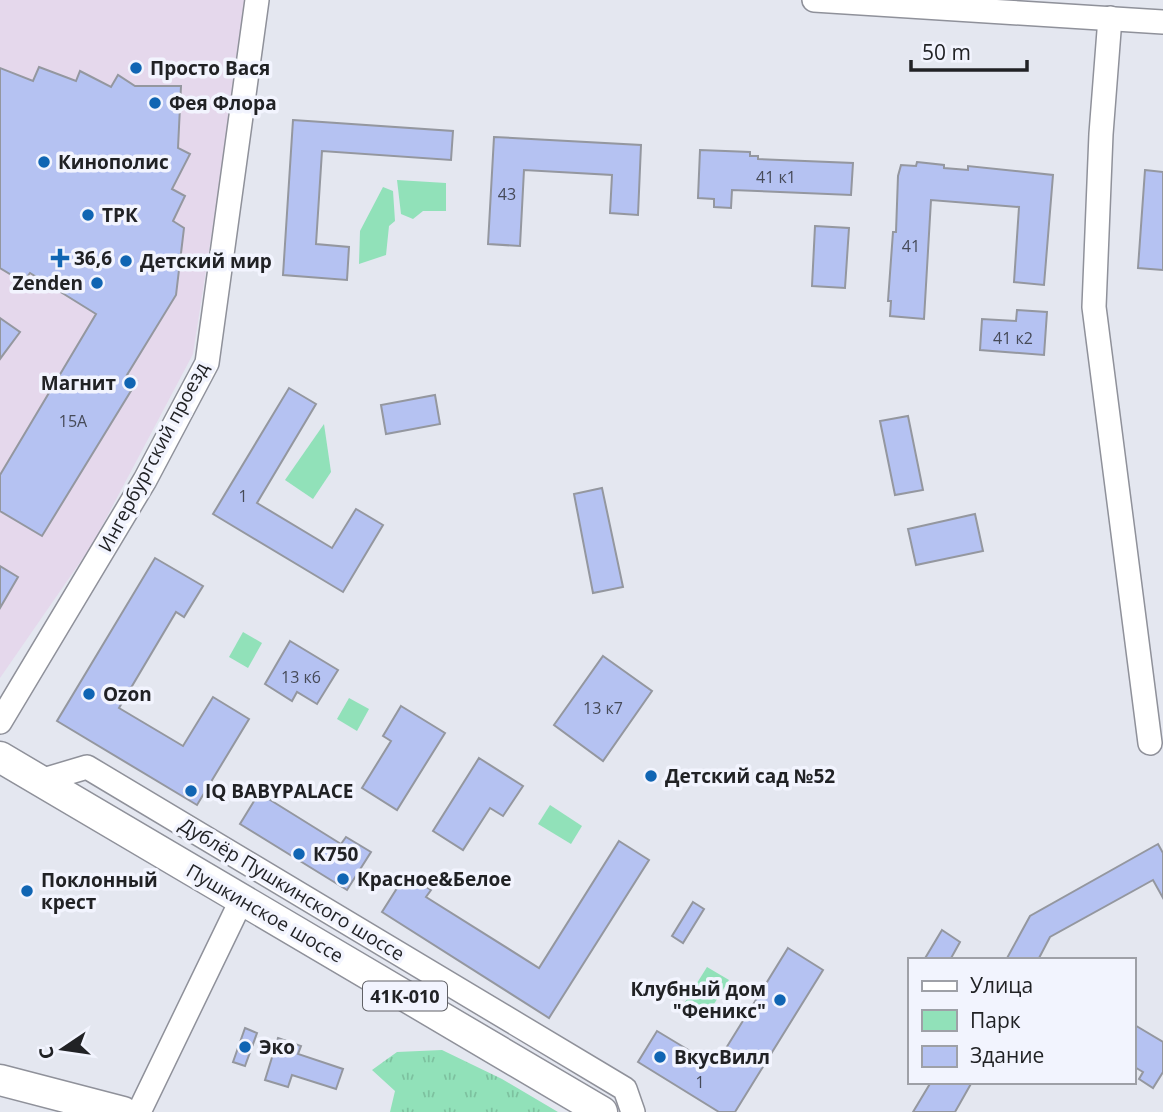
<svg xmlns="http://www.w3.org/2000/svg" width="1163" height="1112" viewBox="0 0 1163 1112" font-family="'Open Sans',sans-serif">
	<style>
		.commercial { fill: #e5d8ec }
		.grass { fill: url(#grass-tufts) }
		.park { fill: #91e1b9 }
		.building { fill: #b5c2f2; stroke: #94979f; stroke-width: 2 }
		.lines { fill: none; stroke-linecap: round; stroke-linejoin: round }
		.minor-casing { stroke: #8f919a; stroke-width: 26 }
		.major-casing { stroke: #8f919a; stroke-width: 33 }
		.minor { stroke: #fff; stroke-width: 23 }
		.major { stroke: #fff; stroke-width: 30 }
		.poi-dot { fill: #1065b3; stroke: #f2f4fe; stroke-width: 2.5 }
		.labels { text-anchor: middle; dominant-baseline: central; stroke-width: 7; stroke-linejoin: round; paint-order: stroke }
		.number-label { font-size: 16px; fill: #464a58 }
		.shield { fill: #f2f4fe; stroke: #606166; stroke-width: 2 }
		.shield-label { font-size: 18px; font-weight: bold; fill: #212225 }
		.poi-label { font-size: 19px; font-weight: bold; fill: #212225; stroke: #f2f4fe; text-anchor: start }
		.street-label { font-size: 19px; fill: #212225; stroke: #f2f4fe }
	</style>
	<defs>
		<pattern id="grass-tufts" width="24" height="20" patternUnits="userSpaceOnUse" patternTransform="scale(1.75)"><rect width="24" height="20" fill="#91e1b9"/><path d="M3 7l-1-3M5 7V3M7 7l1-3M15 17l-1-3M17 17v-4M19 17l1-3" fill="none" stroke="#7dc19f"/></pattern>
	</defs>
	<rect width="100%" height="100%" fill="#e4e7f0"/>
	<polygon class="commercial" points="0,0 248,0 193,354 92,545 0,678"/>
	<polygon class="grass" points="442,1050 502,1079 558,1112 390,1112 395,1091 372,1070 397,1052"/>
	<g class="park">
		<polygon points="397,180 446,183 446,211 423,211 413,219 401,214"/>
		<polygon points="383,187 393,191 395,221 389,226 386,255 359,264 360,231"/>
		<polygon points="324,424 331,472 313,499 285,480"/>
		<polygon points="243,632 262,643 248,668 229,657"/>
		<polygon points="349,698 369,709 357,731 337,719"/>
		<polygon points="550,805 582,826 571,844 538,824"/>
		<polygon points="707,967 729,980 704,1020 682,1007"/>
	</g>
	<g class="building">
		<polygon points="39,67 76,81 80,71 111,87 118,75 135,86 181,86 178,148 190,154 172,189 185,196 173,221 184,228 176,295 127,375 137,381 42,536 0,511 0,475 96,314 30,273 23,282 0,268 0,68 33,81"/>
		<polygon points="293,120 453,131 451,160 322,151 316,244 349,247 347,280 283,275"/>
		<polygon points="494,137 641,145 638,215 610,213 612,175 524,170 520,246 488,244"/>
		<polygon points="700,150 750,152 750,156 758,156 758,159 853,163 851,195 732,190 731,208 714,207 714,199 698,198"/>
		<polygon points="917,162 944,165 944,168 968,170 968,166 1053,175 1044,285 1014,282 1019,207 931,200 924,319 890,316 891,301 888,301 893,232 896,232 898,176 901,165 916,166"/>
		<polygon points="1145,170 1163,172 1163,270 1138,268"/>
		<polygon points="815,226 849,228 845,288 812,286"/>
		<polygon points="1017,310 1047,312 1044,355 980,350 982,319 1016,321"/>
		<polygon points="0,318 20,332 0,359"/>
		<polygon points="289,388 316,404 257,503 332,548 356,509 383,525 343,592 213,514"/>
		<polygon points="435,395 440,424 386,434 381,405"/>
		<polygon points="908,416 923,490 895,495 880,421"/>
		<polygon points="602,488 623,587 593,593 574,494"/>
		<polygon points="975,514 983,551 916,565 908,529"/>
		<polygon points="155,558 203,586 184,617 176,612 119,708 183,746 213,697 249,719 197,805 57,721"/>
		<polygon points="0,566 18,577 0,608"/>
		<polygon points="290,641 338,670 317,704 297,692 292,701 265,684"/>
		<polygon points="603,656 652,691 603,761 554,725"/>
		<polygon points="401,706 445,733 397,810 362,788 391,741 383,736"/>
		<polygon points="479,758 523,786 503,816 490,808 463,850 433,831"/>
		<polygon points="259,793 341,844 346,837 371,852 347,890 240,824"/>
		<polygon points="619,841 649,860 549,1018 382,912 406,874 431,890 426,897 539,968"/>
		<polygon points="1158,844 1163,853 1163,898 1153,880 1050,937 1038,960 1006,960 1030,916"/>
		<polygon points="693,902 704,909 683,943 672,936"/>
		<polygon points="942,930 960,942 950,960 924,960"/>
		<polygon points="788,948 823,970 735,1112 719,1112 638,1062 657,1031 715,1066"/>
		<polygon points="1133,1024 1163,1042 1163,1072 1153,1088 1139,1079 1143,1072 1133,1066"/>
		<polygon points="245,1028 257,1033 245,1066 233,1062"/>
		<polygon points="278,1038 301,1046 298,1054 343,1069 336,1089 292,1075 288,1087 265,1080"/>
		<polygon points="931,1082 972,1082 955,1112 913,1112"/>
	</g>
	<g class="lines">
		<g class="minor-casing">
			<g id="minor">
				<polyline points="814,0 1163,22"/>
				<polyline points="1110,18 1101,134 1094,307 1150,743"/>
				<polyline points="0,722 145,480 207,363 257,0"/>
				<polyline points="40,781 87,767 625,1089 633,1112"/>
				<polyline points="139,1112 242,899"/>
			</g>
		</g>
		<g class="major-casing">
			<g id="major">
				<polyline points="0,757 602,1112"/>
				<polyline points="0,1080 123,1112"/>
			</g>
		</g>
		<use href="#minor" class="minor"/>
		<use href="#major" class="major"/>
	</g>
	<g class="poi-dot">
		<circle cx="136" cy="68" r="7"/>
		<circle cx="155" cy="103" r="7"/>
		<circle cx="44" cy="162" r="7"/>
		<circle cx="88" cy="215" r="7"/>
		<path d="M56.5 247.5h7v7h7v7h-7v7h-7v-7h-7v-7h7z"/>
		<circle cx="126" cy="261" r="7"/>
		<circle cx="97" cy="283" r="7"/>
		<circle cx="130" cy="383" r="7"/>
		<circle cx="89" cy="694" r="7"/>
		<circle cx="651" cy="776" r="7"/>
		<circle cx="191" cy="791" r="7"/>
		<circle cx="299" cy="854" r="7"/>
		<circle cx="343" cy="879" r="7"/>
		<circle cx="27" cy="891" r="7"/>
		<circle cx="780" cy="1000" r="7"/>
		<circle cx="245" cy="1047" r="7"/>
		<circle cx="660" cy="1057" r="7"/>
	</g>
	<g class="labels">
		<g class="number-label">
			<text x="776" y="177">41 к1</text>
			<text x="507" y="194">43</text>
			<text x="911" y="246">41</text>
			<text x="1013" y="338">41 к2</text>
			<text x="73" y="421">15А</text>
			<text x="243" y="496">1</text>
			<text x="301" y="677">13 к6</text>
			<text x="603" y="708">13 к7</text>
			<text x="700" y="1082">1</text>
		</g>
		<rect class="shield" x="363" y="981.5" width="84" height="29" rx="5"/>
		<g class="shield-label">
			<text x="405" y="996">41К-010</text>
		</g>
		<g class="poi-label">
			<text x="150" y="68">Просто Вася</text>
			<text x="169" y="103">Фея Флора</text>
			<text x="58" y="162">Кинополис</text>
			<text x="102" y="215">ТРК</text>
			<text x="74" y="258">36,6</text>
			<text x="140" y="261">Детский мир</text>
			<text x="83" y="283" text-anchor="end">Zenden</text>
			<text x="116" y="383" text-anchor="end">Магнит</text>
			<text x="103" y="694">Ozon</text>
			<text x="665" y="776">Детский сад №52</text>
			<text x="205" y="791">IQ BABYPALACE</text>
			<text x="313" y="854">К750</text>
			<text x="357" y="879">Красное&amp;Белое</text>
			<text x="41" y="880">Поклонный<tspan x="41" dy="22">крест</tspan></text>
			<text x="766" y="989" text-anchor="end">Клубный дом<tspan x="766" dy="22">"Феникс"</tspan></text>
			<text x="259" y="1047">Эко</text>
			<text x="674" y="1057">ВкусВилл</text>
		</g>
		<g class="street-label">
			<text transform="translate(153 457) rotate(-62)">Ингербургский проезд</text>
			<text transform="translate(292 889) rotate(31)">Дублёр Пушкинского шоссе</text>
			<text transform="translate(265 913) rotate(30)">Пушкинское шоссе</text>
		</g>
	</g>
	<rect x="908" y="958" width="228" height="126" fill="#f2f4fe" stroke="#9ea0a7" stroke-width="2"/>
	<rect x="922" y="981" width="35" height="10" fill="#ffffff" stroke="#9ea0a7" stroke-width="2"/>
	<text x="970" y="993" font-size="21" fill="#212225">Улица</text>
	<rect x="922" y="1010" width="35" height="21" fill="#91e1b9" stroke="#9ea0a7" stroke-width="2"/>
	<text x="970" y="1028" font-size="21" fill="#212225">Парк</text>
	<rect x="922" y="1046" width="35" height="21" fill="#b5c2f2" stroke="#9ea0a7" stroke-width="2"/>
	<text x="970" y="1063" font-size="21" fill="#212225">Здание</text>
	<g transform="translate(63 1049) rotate(257)" stroke="#f2f4fe" stroke-width="5" paint-order="stroke">
	<path d="M0-5L12 26L0 18L-12 26Z" fill="#212225"/>
	<text y="-10" font-size="19" font-weight="bold" text-anchor="middle" fill="#212225">С</text>
	</g>
	<path d="M911 60v10h116v-10" fill="none" stroke="#212225" stroke-width="3.5"/>
	<text x="922" y="60" font-size="21" fill="#212225" stroke="#f2f4fe" stroke-width="5" paint-order="stroke">50 m</text>
</svg>
